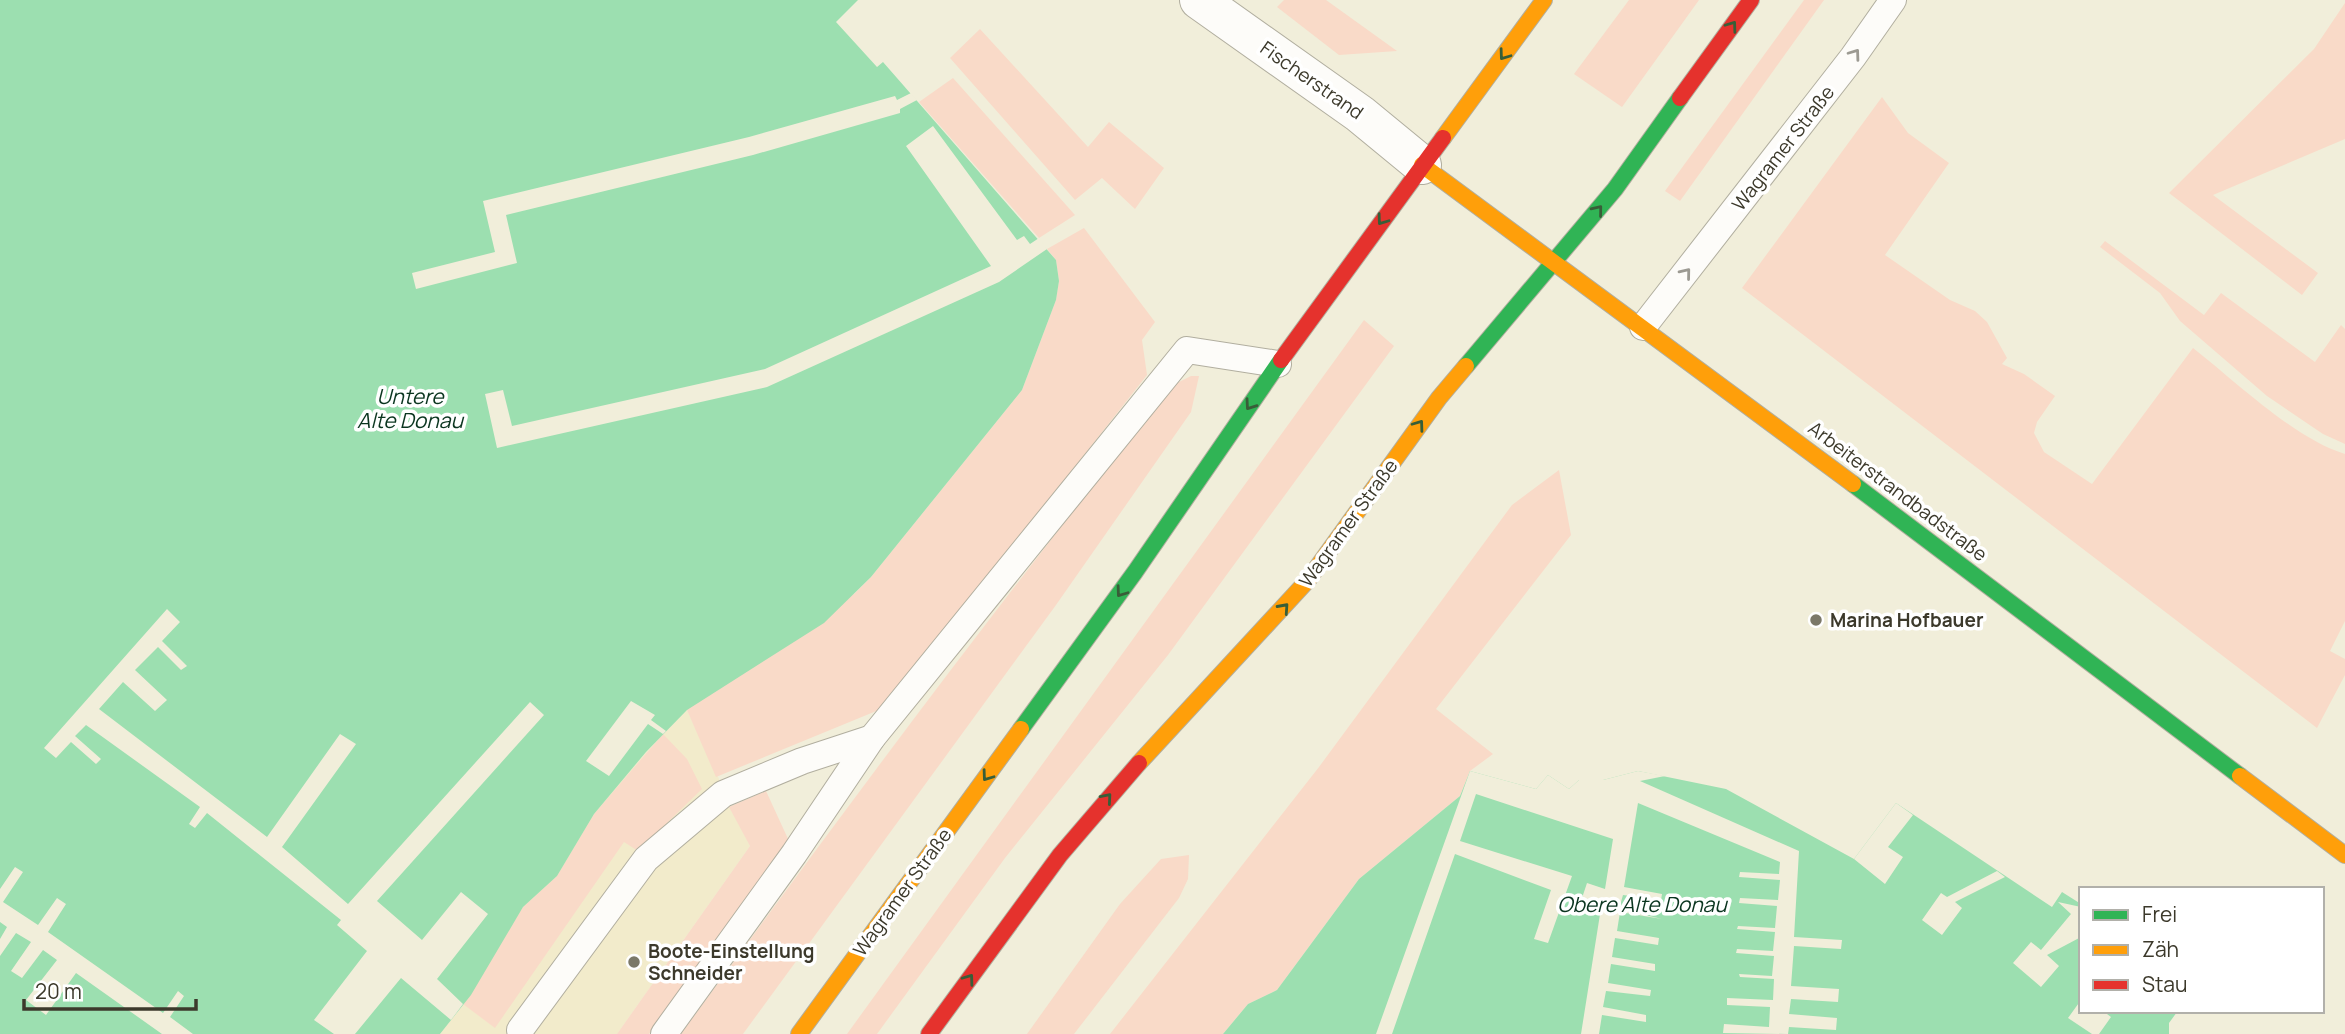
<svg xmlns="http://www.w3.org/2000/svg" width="2345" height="1034" viewBox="0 0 2345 1034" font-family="Manrope,sans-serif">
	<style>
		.built { fill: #f2ebcb }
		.green { fill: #f9dac8 }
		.water { fill: #9cdfb0 }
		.pier { fill: #f1eeda }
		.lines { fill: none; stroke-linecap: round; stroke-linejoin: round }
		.lane-casing { stroke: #b1ae9f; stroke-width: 28 }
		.street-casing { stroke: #b1ae9f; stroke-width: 40 }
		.fast-casing { stroke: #b1ae9f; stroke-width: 18 }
		.slow-casing { stroke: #b1ae9f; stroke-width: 18 }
		.jam-casing { stroke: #b1ae9f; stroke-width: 18 }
		.lane { stroke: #fdfcf9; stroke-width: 26 }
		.street { stroke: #fdfcf9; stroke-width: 38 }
		.fast { stroke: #30b455; stroke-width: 16 }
		.slow { stroke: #ff9f0a; stroke-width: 16 }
		.jam { stroke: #e5322d; stroke-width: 16 }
		.oneway { stroke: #385e38 }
		.oneway2 { stroke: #9c9a92 }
		.poi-dot { fill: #7b7868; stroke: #fff; stroke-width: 2.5 }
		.labels { text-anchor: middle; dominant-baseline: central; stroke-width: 7; stroke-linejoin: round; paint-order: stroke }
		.street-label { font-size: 19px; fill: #3c392b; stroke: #fff }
		.poi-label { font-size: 19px; font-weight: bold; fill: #3c392b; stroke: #fff; text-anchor: start }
		.water-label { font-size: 21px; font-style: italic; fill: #0a351f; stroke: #fff }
	</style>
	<rect width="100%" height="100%" fill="#f1eeda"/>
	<polygon class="built" points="687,710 750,846 617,1034 440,1034 471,995 523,907 557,876 594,814 646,752"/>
	<g class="green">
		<polygon points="1284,0 1326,0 1397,51 1339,55 1277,7"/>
		<polygon points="1629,0 1699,0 1622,107 1574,74"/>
		<polygon points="1804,0 1824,0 1680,201 1665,191"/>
		<polygon points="2345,3 2345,139 2213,195 2318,273 2302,295 2169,193 2314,49"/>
		<polygon points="980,29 1088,147 1109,122 1164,168 1135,209 1102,178 1075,200 950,58"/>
		<polygon points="953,78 1075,215 1039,238 919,102"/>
		<path d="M 1882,97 L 1908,133 L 1949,163 L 1885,255 L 1950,300 L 1975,311 L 1987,322 L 2007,358 L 2002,364 L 2024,374 L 2055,396 L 2037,422 L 2034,433 L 2044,452 L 2092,484 L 2193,348 C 2234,380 2296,440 2345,454 L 2345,621 L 2330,651 L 2345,659 L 2345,675 L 2317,728 L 1742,288 Z"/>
		<polygon points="1084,228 1155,322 1142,340 1147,375 886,707 716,777 687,710 672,695 854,594 871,577 1022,390 1056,300 1059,281 1056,260 1047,249"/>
		<polygon points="2105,241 2204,315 2221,293 2315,362 2341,325 2345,329 2345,444 2323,434 2267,396 2180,321 2160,293 2100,247"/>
		<polygon points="1364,320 1394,346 1168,655 1005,858 877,1034 847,1034"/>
		<path d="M 1191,376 L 1199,376 L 1191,412 L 1056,605 L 743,1034 L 681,1034 C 841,814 1003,597 1173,385 Z"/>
		<polygon points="1559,470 1571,535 1436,709 1493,754 1470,771 1460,796 1359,879 1277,990 1248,1004 1223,1034 1110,1034 1319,767 1512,505"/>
		<polygon points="663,734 687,759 702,789 638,851 624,842 495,1028 463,1004 523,907 557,876 594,814"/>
		<polygon points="766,791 789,841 649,1034 617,1034 750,846 729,807"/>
		<polygon points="1189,855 1188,879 1179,898 1074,1034 1027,1034 1120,904 1161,859"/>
	</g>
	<g class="water">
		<polygon points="0,0 858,0 836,22 877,67 883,62 1056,260 1059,281 1056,300 1022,390 871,577 824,623 687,710 646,752 594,814 557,876 523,907 471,995 440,1034 0,1034"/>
		<polygon points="1470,771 1536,789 1548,775 1569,789 1579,780 1603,780 1638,771 1726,789 1854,859 1896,803 2052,907 2062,892 2081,904 2081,1011 2177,1012 2169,1023 2169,1034 1223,1034 1248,1004 1277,990 1359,879 1460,796"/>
	</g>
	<g class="pier">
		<polygon points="911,93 917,100 900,109 900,113 753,155 506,215 517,263 416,289 412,273 495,252 483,201 749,137 895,96 897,100"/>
		<polygon points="933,126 1017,240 1024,236 1030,244 1039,238 1047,249 999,282 767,387 497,448 485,394 503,390 512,426 765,369 991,266 906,146"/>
		<polygon points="167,609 180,622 162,641 187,666 181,670 158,647 135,670 167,700 155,711 123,682 99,709 267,837 340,734 356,744 282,847 348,904 530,702 544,715 377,901 422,940 461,892 488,914 437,979 463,1004 451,1020 401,978 355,1034 334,1034 314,1020 367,951 337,925 341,920 207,813 195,828 189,824 200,807 86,725 75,736 101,759 96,764 71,742 56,758 44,748"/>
		<polygon points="631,701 655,715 651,720 666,731 663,734 648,724 609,776 586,761"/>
		<polygon points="1470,771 1536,789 1548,775 1569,789 1579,780 1603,780 1638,771 1665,776 1640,781 1799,851 1794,937 1842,940 1841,949 1794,946 1791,986 1839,989 1838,1002 1791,999 1789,1014 1837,1018 1836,1030 1789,1027 1788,1034 1723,1033 1724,1024 1769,1027 1770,1007 1727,1005 1727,998 1773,1000 1774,979 1740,977 1739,974 1772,976 1774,956 1736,953 1737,949 1773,951 1775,932 1737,929 1738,926 1775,928 1777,906 1739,903 1740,898 1778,900 1780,880 1739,877 1740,872 1779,874 1780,862 1638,803 1624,887 1662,894 1661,900 1623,895 1619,909 1662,919 1620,912 1617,931 1659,938 1658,945 1615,938 1612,957 1655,964 1655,971 1611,964 1608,983 1651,990 1650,996 1606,991 1603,1007 1646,1015 1646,1022 1602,1015 1599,1034 1581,1034 1601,908 1581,901 1587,883 1605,889 1613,839 1476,794 1460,841 1572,876 1548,943 1534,939 1551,890 1455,854 1392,1034 1376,1034"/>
		<polygon points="1896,803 1913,815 1888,847 1903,857 1885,884 1854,859"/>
		<polygon points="15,867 23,872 3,902 38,925 57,898 66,904 48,932 163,1013 178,991 184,996 170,1017 193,1034 162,1034 76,973 46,1015 26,1000 57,960 43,950 22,978 11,971 31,942 16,933 0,956 0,939 7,927 0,922 0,889"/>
		<polygon points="1997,871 2005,877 1955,902 1962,908 1942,935 1922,920 1941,893 1947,897"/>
		<polygon points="2058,902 2081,907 2081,937 2047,955 2059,966 2041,987 2013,963 2031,942 2041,950 2071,914"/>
		<polygon points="2081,1000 2081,1011 2103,1011 2111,1017 2099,1034 2092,1034 2068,1018"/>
	</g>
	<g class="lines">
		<g class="lane-casing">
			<g id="lane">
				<polyline points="1643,327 1853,57 1893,0"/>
				<polyline points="520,1030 646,859 723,794 802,761 872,738"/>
				<polyline points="664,1034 794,854 872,738 1187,350 1278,364"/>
			</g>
		</g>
		<g class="street-casing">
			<polyline id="street" points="1199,0 1360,114 1422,165"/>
		</g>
		<g class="fast-casing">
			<g id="fast">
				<polyline points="1466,366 1615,189 1680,98"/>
				<polyline points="1853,484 2240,776"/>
				<polyline points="1021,729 1135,572 1281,360"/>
			</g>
		</g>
		<g class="slow-casing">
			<g id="slow">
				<polyline points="1443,138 1544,0"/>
				<polyline points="1422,165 1853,484"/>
				<polyline points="1139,763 1308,580 1439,398 1466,366"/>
				<polyline points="2240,776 2345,855"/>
				<polyline points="799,1034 1021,729"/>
			</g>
		</g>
		<g class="jam-casing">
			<g id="jam">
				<polyline points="1680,98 1751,0"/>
				<polyline points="1281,360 1443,138"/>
				<polyline points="929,1034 1060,855 1139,763"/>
			</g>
		</g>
		<use href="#lane" class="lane"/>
		<use href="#street" class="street"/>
		<use href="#fast" class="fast"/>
		<use href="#slow" class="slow"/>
		<use href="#jam" class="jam"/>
	</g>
	<defs><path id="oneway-chevron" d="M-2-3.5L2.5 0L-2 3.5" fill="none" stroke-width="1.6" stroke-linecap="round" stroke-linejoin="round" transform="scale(1.75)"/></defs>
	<g class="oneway">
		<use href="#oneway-chevron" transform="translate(1732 26) rotate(-54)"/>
		<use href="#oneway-chevron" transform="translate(1504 55) rotate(126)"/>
		<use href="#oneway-chevron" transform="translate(1598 210) rotate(-51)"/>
		<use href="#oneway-chevron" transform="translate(1382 220) rotate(126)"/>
		<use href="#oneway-chevron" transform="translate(1250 405) rotate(125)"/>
		<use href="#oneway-chevron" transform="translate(1419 425) rotate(-54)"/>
		<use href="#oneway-chevron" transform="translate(1121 592) rotate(126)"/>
		<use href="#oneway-chevron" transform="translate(1284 608) rotate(-48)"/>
		<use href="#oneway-chevron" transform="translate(987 776) rotate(126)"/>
		<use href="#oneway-chevron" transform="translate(1107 798) rotate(-49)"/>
		<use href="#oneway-chevron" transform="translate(969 979) rotate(-54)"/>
	</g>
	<g class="oneway2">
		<use href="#oneway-chevron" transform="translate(1855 54) rotate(-54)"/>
		<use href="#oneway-chevron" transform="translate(1686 273) rotate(-51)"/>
	</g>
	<g class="poi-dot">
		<circle cx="1816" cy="620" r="7"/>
		<circle cx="634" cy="962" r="7"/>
	</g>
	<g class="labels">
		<g class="street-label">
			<text transform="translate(1312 80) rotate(35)">Fischerstrand</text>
			<text transform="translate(1783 148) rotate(-52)">Wagramer Straße</text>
			<text transform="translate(1898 491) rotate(37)">Arbeiterstrandbadstraße</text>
			<text transform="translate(1348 523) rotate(-54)">Wagramer Straße</text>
			<text transform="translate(902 892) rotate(-54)">Wagramer Straße</text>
		</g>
		<g class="poi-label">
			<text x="1830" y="620">Marina Hofbauer</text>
			<text x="648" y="951">Boote-Einstellung<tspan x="648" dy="22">Schneider</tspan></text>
		</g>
		<g class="water-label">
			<text x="410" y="396">Untere<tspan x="410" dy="24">Alte Donau</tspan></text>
			<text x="1642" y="904">Obere Alte Donau</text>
		</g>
	</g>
	<rect x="2079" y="887" width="245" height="126" fill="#ffffff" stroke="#b1b0aa" stroke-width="2"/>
	<rect x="2093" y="910" width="35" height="10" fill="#30b455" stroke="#b1b0aa" stroke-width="2"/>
	<text x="2142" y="922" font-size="21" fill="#3c392b">Frei</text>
	<rect x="2093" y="945" width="35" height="10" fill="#ff9f0a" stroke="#b1b0aa" stroke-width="2"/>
	<text x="2142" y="957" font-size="21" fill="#3c392b">Zäh</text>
	<rect x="2093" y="980" width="35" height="10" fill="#e5322d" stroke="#b1b0aa" stroke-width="2"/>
	<text x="2142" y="992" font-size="21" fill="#3c392b">Stau</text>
	<path d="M24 999v10h172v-10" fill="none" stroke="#3c392b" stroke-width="3.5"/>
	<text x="35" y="999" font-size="21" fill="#3c392b" stroke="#ffffff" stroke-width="5" paint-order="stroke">20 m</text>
</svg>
